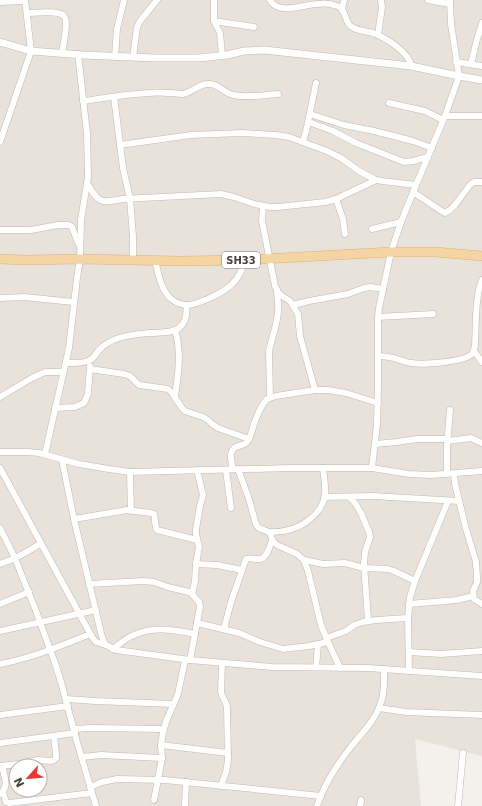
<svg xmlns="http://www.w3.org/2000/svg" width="482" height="806" viewBox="0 0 482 806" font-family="'DejaVu Sans',sans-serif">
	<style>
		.residential { fill: #e8e2db; fill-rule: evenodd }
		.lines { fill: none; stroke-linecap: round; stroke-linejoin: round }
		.minor-casing { stroke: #bfb8af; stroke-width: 7 }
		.tertiary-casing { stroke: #bfb8af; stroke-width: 8 }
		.primary-casing { stroke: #d9b075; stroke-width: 10 }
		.minor { stroke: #fff; stroke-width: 6 }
		.tertiary { stroke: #fff; stroke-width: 7 }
		.primary { stroke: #f5d5a4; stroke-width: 9 }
		.labels { text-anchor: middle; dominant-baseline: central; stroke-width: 3; stroke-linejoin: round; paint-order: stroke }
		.shield { fill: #fff; stroke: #7f7a75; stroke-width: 1 }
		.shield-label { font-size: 10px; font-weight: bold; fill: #48413a }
	</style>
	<rect width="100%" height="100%" fill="#f4f1ec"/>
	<path class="residential" d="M 0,0 L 482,0 L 482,756 L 415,739 L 421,806 L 0,806 ZM 16,766 L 40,766 L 40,790 L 16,790 Z"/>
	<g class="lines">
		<g class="minor-casing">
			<g id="minor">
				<polyline points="214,0 214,21 220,33 222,55"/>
				<path d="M 270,0 C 278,16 304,4 318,4 C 324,3 332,4 337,6 C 347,9 344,23 352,27 C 358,31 366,31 373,33 C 386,38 409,52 411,66"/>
				<polyline points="428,0 450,4"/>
				<polyline points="0,2 25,1"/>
				<polyline points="342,9 344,0"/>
				<path d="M 27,13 C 34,13 59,10 64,16 C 69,21 63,46 62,53"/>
				<polyline points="214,21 254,27"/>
				<polyline points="378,35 382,7 381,0"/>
				<polyline points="115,56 117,29 124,0"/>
				<polyline points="133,57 137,27 140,21 157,0"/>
				<polyline points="456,62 482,66"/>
				<polyline points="471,64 476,43 482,23"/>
				<polyline points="114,97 123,168 130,199 133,236 133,260"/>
				<path d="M 83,101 C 105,98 127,94 149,93 C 157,92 164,93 171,93 C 175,93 179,94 183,94 C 192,92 199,84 208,84 C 218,83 224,93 233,95 C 248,98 264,95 278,94"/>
				<polyline points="389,103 425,111 443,120"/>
				<polyline points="310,114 344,125 374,131 413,141 432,148"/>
				<polyline points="445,116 482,116"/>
				<polyline points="309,122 333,131 356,143 404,162 413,161 428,157"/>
				<polyline points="0,142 31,51 25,0"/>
				<polyline points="303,142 307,127 316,83"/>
				<polyline points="120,145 191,135 242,133 276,135 289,137 327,151 341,158 359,171 376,180 382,181 416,185"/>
				<path d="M 87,183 C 98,202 100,204 122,199 L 221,194 L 234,197 L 254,204 L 270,207 L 278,207 L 325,202 L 336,199 L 376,180"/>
				<path d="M 413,192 L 440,210 L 445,213 C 456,208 463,192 471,184 L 474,182 L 482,182"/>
				<polyline points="336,199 343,219 345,234"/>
				<polyline points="263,206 262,221 275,286 278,292 282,296 290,301 298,314 300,336 315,390"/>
				<polyline points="372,229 401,222"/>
				<polyline points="0,230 31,230 58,225 69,225 72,227 78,243"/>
				<path d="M 155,260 C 158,272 160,287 169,297 C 173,301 179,304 185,305 C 196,306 225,292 232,284 C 239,278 242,269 245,260"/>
				<polyline points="0,298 24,297 74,302"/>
				<polyline points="293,305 309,301 348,294 364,288 371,287 383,289"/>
				<polyline points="378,317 433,314"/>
				<polyline points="474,351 482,362"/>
				<path d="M 379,356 C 384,356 389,357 394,358 C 400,360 405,362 411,363 C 423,365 464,362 472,354 C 474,352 474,349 475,346 C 476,328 475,295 482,280"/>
				<path d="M 66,363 C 73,363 83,364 90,360 C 94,358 96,354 98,351 C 104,344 110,341 119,338 C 128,335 139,334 149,333 C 159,332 171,334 179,328 C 187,322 186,313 187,305"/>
				<polyline points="90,369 124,374 130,376 139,385 168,389 172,393 182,408 185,411 203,417 208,420 212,424 218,428 249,439"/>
				<polyline points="0,397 32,378 45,372 63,372"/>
				<path d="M 175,397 C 178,373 182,354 175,330"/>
				<path d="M 270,397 L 269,352 C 271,339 277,326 278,312 C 279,305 277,297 277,290"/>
				<polyline points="55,408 75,407 84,403 88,394 90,366"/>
				<polyline points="448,441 471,438 482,443"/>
				<polyline points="375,444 397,442 417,439 448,439"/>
				<polyline points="0,452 28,452 39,453 79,464 109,469 130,472 290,468 372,468 409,474 431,475 482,471"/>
				<polyline points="45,454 69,348 77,278 80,259 81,220 88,177 87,133 78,54"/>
				<polyline points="62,460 74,519 101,633 103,640 106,645 116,650 190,660 272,667 368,668 482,676"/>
				<polyline points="0,468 92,637 96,642 106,645"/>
				<polyline points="372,468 377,424 378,387 378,317 379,308 391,252 401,222 416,185 445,116 459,76 451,24 450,0"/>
				<path d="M 233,469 C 232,464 229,456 232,451 C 235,444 243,447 247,442 C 251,437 252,430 254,424 C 257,415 261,406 267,399 L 276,396 L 315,390 L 328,390 L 346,393 L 378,403"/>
				<polyline points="238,469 249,499 255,521 257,526 259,528 269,532 271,535 272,540 277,545 297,554 304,560 308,571 321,625 328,642 340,668"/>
				<polyline points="226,470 231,508"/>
				<polyline points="130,472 131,511"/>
				<polyline points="447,474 447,445 450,410"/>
				<polyline points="454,474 455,484 466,529 476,562 477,577 477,582 473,591 474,599 477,601 482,604"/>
				<polyline points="324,497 373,496 459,501"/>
				<polyline points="349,497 355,503 361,513 369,532 370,537 365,552 364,564 368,620"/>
				<path d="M 74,519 L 127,510 L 151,513 L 154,514 C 156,519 154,525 157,530 L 197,540"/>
				<polyline points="0,528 14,556 36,611 55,663 61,682 77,742 96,806"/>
				<path d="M 269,532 C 275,532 282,532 288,530 C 303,527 322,513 325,496 C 326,487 324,477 323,468"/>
				<polyline points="304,560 323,564 345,563 364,568 388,569 394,571 415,581"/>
				<path d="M 0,564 C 15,559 28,552 41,543"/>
				<polyline points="196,564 217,565 242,570"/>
				<polyline points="89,584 143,581 154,582 168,587 189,592 192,594 199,602 200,607 190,660"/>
				<polyline points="192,594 195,581 196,564 199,547 196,534 196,529 200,506 203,495 197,470"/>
				<polyline points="0,604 29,592"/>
				<polyline points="409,604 457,600 473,596"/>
				<polyline points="197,623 239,633 260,642 283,649 309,646 328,642"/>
				<path d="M 224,629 L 231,602 L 246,559 C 251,557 255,560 260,559 C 267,558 270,546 272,540"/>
				<polyline points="0,631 96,610"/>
				<polyline points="326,638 346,631 354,625 363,622 376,620 408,618"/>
				<path d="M 113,649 C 119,644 126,638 134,635 C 154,626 174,630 195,634"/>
				<polyline points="409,652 441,654 482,651"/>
				<path d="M 0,664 C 32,658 60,646 90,634"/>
				<polyline points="316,667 318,645"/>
				<polyline points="409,671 408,618 410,597 415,581 448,501"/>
				<polyline points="66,699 95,701 173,704"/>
				<polyline points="379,708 406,712 482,715"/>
				<polyline points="0,715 68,706"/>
				<polyline points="74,729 91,728 163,729"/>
				<polyline points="0,743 75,733"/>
				<polyline points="161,745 228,753"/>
				<polyline points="82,757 101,755 162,758"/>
				<polyline points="0,766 18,764 38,760 51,761 54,760 56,758 56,754 54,736"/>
				<path d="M 221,786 L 226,772 L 228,760 L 227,708 C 227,702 222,698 221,692 L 222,663"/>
				<polyline points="90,787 102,782 117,779 165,780 321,796"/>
				<polyline points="3,792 6,802 9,803 92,793"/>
				<path d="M 0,794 C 10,787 4,776 2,766"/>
				<polyline points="154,800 162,758 161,745 163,732 167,719 178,694 185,660"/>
				<polyline points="185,806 186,782"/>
				<path d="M 317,806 C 324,784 336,766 350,748 C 361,734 376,720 381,702 C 385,692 384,680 384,669"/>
				<polyline points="360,806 361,800"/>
				<polyline points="458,806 463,753"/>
			</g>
		</g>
		<g class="tertiary-casing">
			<polyline id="tertiary" points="0,42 31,51 83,55 155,58 199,58 227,55 244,51 264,50 411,66 459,76 482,80"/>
		</g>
		<g class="primary-casing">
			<polyline id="primary" points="0,259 26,260 80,259 180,261 245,260 391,252 436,252 482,256"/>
		</g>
		<use href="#minor" class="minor"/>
		<use href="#tertiary" class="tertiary"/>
		<use href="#primary" class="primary"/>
	</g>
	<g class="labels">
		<rect class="shield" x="222" y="252" width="38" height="16" rx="3"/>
		<g class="shield-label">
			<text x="241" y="260">SH33</text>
		</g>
	</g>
	<g transform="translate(28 778) rotate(243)"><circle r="19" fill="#ffffff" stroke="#b6b3b0"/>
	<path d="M0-3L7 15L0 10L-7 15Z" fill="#e63932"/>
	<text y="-6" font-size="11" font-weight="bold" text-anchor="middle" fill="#48413a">N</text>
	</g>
</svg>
